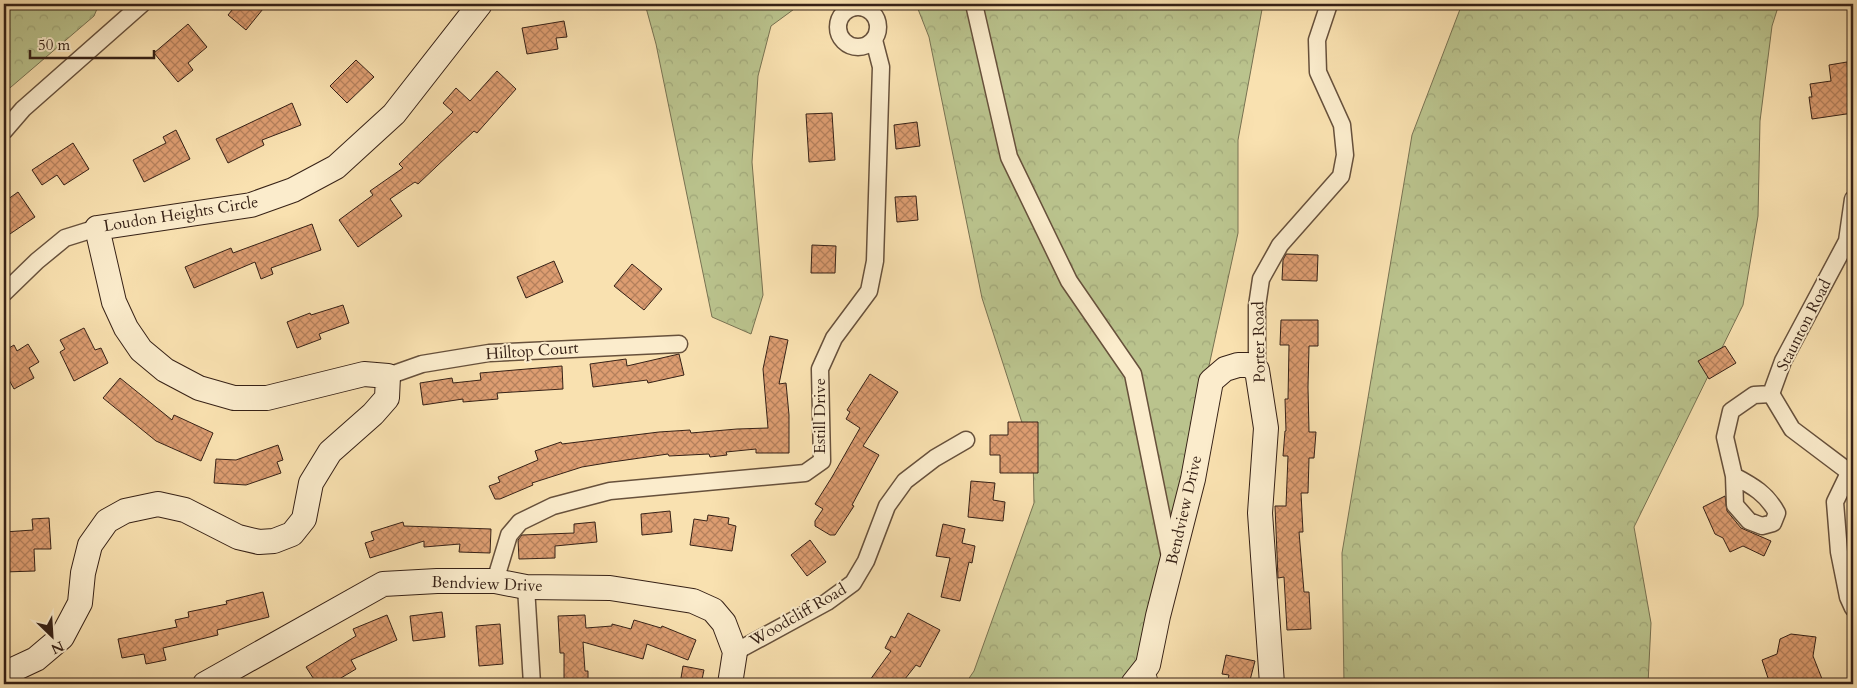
<svg xmlns="http://www.w3.org/2000/svg" width="1857" height="688" viewBox="0 0 1857 688" font-family="Cardo,serif">
	<style>
		.forest { fill: url(#forest-crowns); stroke: #787252 }
		.building { fill: url(#building-cross-hatch); stroke: #362116 }
		.lines { fill: none; stroke-linecap: round; stroke-linejoin: round }
		.lane-casing { stroke: #67513c; stroke-width: 11 }
		.street-casing { stroke: #67513c; stroke-width: 19 }
		.secondary-casing { stroke: #362116; stroke-width: 26 }
		.lane { stroke: #fbeccc; stroke-width: 9 }
		.street { stroke: #fbeccc; stroke-width: 16 }
		.secondary { stroke: #fbeccc; stroke-width: 24 }
		.labels { text-anchor: middle; dominant-baseline: central; stroke-width: 4; stroke-linejoin: round; paint-order: stroke }
		.street-label { font-size: 16px; fill: #362116; stroke: #fbeccc }
	</style>
	<defs>
		<pattern id="forest-crowns" width="20" height="18" patternUnits="userSpaceOnUse" patternTransform="scale(1.25)"><rect width="20" height="18" fill="#bac38d"/><path d="M2 6a3 3 0 1 1 6 0M12 15a3 3 0 1 1 6 0" fill="none" stroke="#a0a779"/></pattern>
		<pattern id="building-cross-hatch" width="8" height="8" patternUnits="userSpaceOnUse" patternTransform="scale(1.25)"><rect width="8" height="8" fill="#dd9d71"/><path d="M0 0l8 8M0 8l8-8" fill="none" stroke="#b4805c"/></pattern>
	</defs>
	<rect width="100%" height="100%" fill="#f9e1b0"/>
	<filter id="stains"><feTurbulence type="fractalNoise" baseFrequency=".004" numOctaves="4"/><feColorMatrix values="0 0 0 0 .2 0 0 0 0 .09 0 0 0 0 .02 0 0 0 .5 -.17"/></filter>
	<radialGradient id="worn" r=".72"><stop offset=".6" stop-color="#630" stop-opacity="0"/><stop offset="1" stop-color="#630" stop-opacity=".3"/></radialGradient>
	<g class="forest">
		<polygon points="4,4 99,4 94,16 4,93"/>
		<polygon points="645,4 801,4 771,26 758,76 752,162 763,295 751,334 712,317 656,44"/>
		<polygon points="916,4 1263,4 1238,140 1238,233 1150,636 1132,684 965,684 974,671 1034,503 1033,457 982,298 929,37"/>
		<polygon points="1462,4 1779,4 1772,26 1760,121 1758,216 1743,305 1634,527 1651,623 1648,684 1344,684 1342,553 1412,135"/>
	</g>
	<g class="building">
		<polygon points="237,4 267,4 246,30 228,15"/>
		<polygon points="564,21 567,37 556,38 558,49 527,54 522,28"/>
		<polygon points="188,24 207,47 188,63 193,70 178,82 154,53"/>
		<polygon points="356,60 374,77 347,103 330,86"/>
		<polygon points="1847,62 1853,113 1812,119 1809,97 1812,97 1810,84 1831,81 1829,65"/>
		<polygon points="497,71 516,89 477,133 474,131 418,184 415,182 390,199 402,216 358,247 339,220 373,195 370,191 403,168 399,164 453,112 443,103 456,88 470,101"/>
		<polygon points="292,103 301,125 262,140 264,145 228,163 216,139"/>
		<polygon points="832,113 835,160 809,162 806,114"/>
		<polygon points="917,122 920,146 896,149 894,125"/>
		<polygon points="176,130 190,159 144,182 133,160 166,143 163,137"/>
		<polygon points="73,143 89,169 64,185 57,175 42,185 32,170"/>
		<polygon points="18,192 35,217 4,238 4,216 10,212 4,202"/>
		<polygon points="916,196 918,220 897,222 895,197"/>
		<polygon points="312,224 321,250 271,268 273,274 261,279 255,262 194,288 185,267 231,248 233,253"/>
		<polygon points="812,245 836,246 835,273 811,273"/>
		<polygon points="1286,254 1318,255 1317,281 1282,280 1283,260"/>
		<polygon points="554,261 563,282 526,298 517,277"/>
		<polygon points="632,264 662,289 644,310 614,286"/>
		<polygon points="343,305 349,323 319,334 321,339 297,348 287,322 310,313 311,315"/>
		<polygon points="1281,320 1318,320 1318,346 1309,346 1308,387 1309,432 1316,432 1314,458 1309,458 1308,493 1301,493 1303,532 1299,532 1304,592 1309,592 1311,629 1287,630 1284,577 1278,578 1275,506 1286,506 1288,456 1283,456 1285,431 1286,431 1285,399 1288,399 1289,345 1280,345"/>
		<polygon points="84,328 95,350 101,348 108,363 74,381 60,352 65,349 60,340"/>
		<polygon points="770,336 788,340 779,384 786,383 789,415 789,453 756,453 756,449 726,452 727,455 710,457 709,454 669,456 668,454 612,462 582,467 532,483 533,485 500,499 495,499 489,486 500,482 498,477 538,460 535,451 561,442 562,444 659,432 690,430 691,433 737,429 768,428 763,369"/>
		<polygon points="28,344 39,362 29,368 34,378 14,389 9,380 4,382 4,351 14,345 17,351"/>
		<polygon points="1725,346 1736,363 1709,379 1698,361"/>
		<polygon points="679,354 684,375 648,383 647,380 593,387 590,364 626,359 627,366"/>
		<polygon points="562,366 563,389 497,393 498,399 463,402 463,399 423,405 420,383 452,378 453,383 481,380 480,373"/>
		<polygon points="870,374 898,392 863,446 879,455 852,505 854,506 835,535 830,535 815,526 815,521 823,509 815,504 832,477 860,428 846,419 850,412 847,410"/>
		<polygon points="120,378 172,420 174,415 213,433 201,461 156,441 103,398"/>
		<polygon points="1008,422 1038,422 1038,473 1000,473 1000,455 990,455 990,435 1008,435"/>
		<polygon points="278,445 283,460 277,462 281,473 246,485 214,483 216,459 236,460"/>
		<polygon points="971,481 995,483 993,500 1005,502 1003,521 968,517"/>
		<polygon points="1725,496 1727,511 1741,528 1771,541 1764,556 1743,546 1730,552 1723,538 1715,534 1703,507"/>
		<polygon points="670,511 672,532 642,535 641,514"/>
		<polygon points="708,515 729,518 728,524 736,526 732,551 690,545 694,519 707,521"/>
		<polygon points="49,518 51,549 34,549 35,571 4,572 4,532 33,530 32,519"/>
		<polygon points="403,522 404,526 491,529 490,553 459,552 460,544 424,547 424,541 370,558 365,543 374,540 371,532"/>
		<polygon points="595,522 597,542 555,546 555,558 519,559 518,540 522,535 574,533 574,524"/>
		<polygon points="943,524 965,529 962,543 975,546 972,563 969,562 960,601 941,597 950,558 936,556"/>
		<polygon points="810,540 826,562 807,576 791,555"/>
		<polygon points="263,592 269,617 217,630 218,635 163,648 166,660 146,664 144,654 122,658 118,639 177,627 175,620 189,617 188,612 227,604 226,601"/>
		<polygon points="442,612 445,637 413,641 410,616"/>
		<polygon points="908,613 940,630 920,667 916,665 901,684 867,684 891,651 885,648 891,636 895,638"/>
		<polygon points="387,615 397,640 351,660 356,669 331,684 317,684 306,667 356,636 353,629"/>
		<polygon points="585,615 586,628 612,626 612,624 631,629 634,620 661,628 662,626 696,640 688,660 647,644 643,659 583,642 585,671 588,671 588,684 564,684 564,653 560,653 558,616"/>
		<polygon points="500,624 503,664 479,666 476,626"/>
		<polygon points="1791,634 1816,637 1813,656 1824,684 1770,684 1762,660 1777,654 1780,639"/>
		<polygon points="1226,655 1255,661 1249,684 1227,684 1229,675 1222,674"/>
		<polygon points="683,666 704,670 701,684 680,684"/>
	</g>
	<g class="lines">
		<g class="lane-casing">
			<polyline id="lane" points="1149,668 1154,684"/>
		</g>
		<g class="street-casing">
			<g id="street">
				<polyline points="974,4 1009,157 1069,281 1133,374 1170,557"/>
				<circle cx="858" cy="27" r="20"/>
				<polyline points="4,131 23,109 142,4"/>
				<polyline points="4,293 37,261 65,238 97,228"/>
				<polyline points="1257,370 1257,306 1261,279 1280,245 1341,176 1345,155 1342,125 1318,72 1317,40 1329,4"/>
				<polyline points="388,376 422,364 489,353 679,344"/>
				<polyline points="1771,394 1792,429 1853,475"/>
				<polyline points="1849,473 1835,502 1839,552 1848,597 1853,608"/>
				<path d="M 1734,476 C 1753,486 1767,494 1777,513 L 1773,523 L 1762,526 L 1749,521 L 1735,505 L 1734,476 L 1725,437 L 1731,411 L 1754,395 L 1771,394 L 1783,361 L 1847,241 L 1853,199"/>
				<polyline points="495,581 509,535 520,522 553,506 610,491 805,473 822,461 820,369 834,338 869,291 875,261 881,67 874,40"/>
				<polyline points="526,587 532,684"/>
				<polyline points="735,652 827,602 853,583 866,561 887,506 905,481 935,458 966,440"/>
			</g>
		</g>
		<g class="secondary-casing">
			<g id="secondary">
				<polyline points="4,674 36,659 62,637 80,603 83,573 90,545 107,521 125,511 158,504 185,510 238,537 259,542 274,541 292,534 304,519 311,483 330,452 373,414 387,398 388,376 364,374 267,398 234,398 199,388 165,370 141,350 126,328 114,302 97,228 251,205 293,190 336,167 394,114 480,4"/>
				<polyline points="205,684 383,584 437,581 495,581 526,587 610,588 693,601 713,610 724,623 735,652 730,684"/>
				<polyline points="1133,684 1148,665 1158,616 1193,479 1211,381 1225,369 1238,365 1248,365 1257,370 1266,428 1260,513 1272,684"/>
			</g>
		</g>
		<use href="#lane" class="lane"/>
		<use href="#street" class="street"/>
		<use href="#secondary" class="secondary"/>
	</g>
	<g class="labels">
		<g class="street-label">
			<text transform="translate(181 214) rotate(-9)">Loudon Heights Circle</text>
			<text transform="translate(1804 325) rotate(-63)">Staunton Road</text>
			<text transform="translate(1259 342) rotate(-91)">Porter Road</text>
			<text transform="translate(532 351) rotate(-4)">Hilltop Court</text>
			<text transform="translate(820 416) rotate(-90)">Estill Drive</text>
			<text transform="translate(1184 510) rotate(-77)">Bendview Drive</text>
			<text transform="translate(487 584) rotate(2)">Bendview Drive</text>
			<text transform="translate(798 615) rotate(-30)">Woodcliff Road</text>
		</g>
	</g>
	<rect width="1857" height="688" fill="none" stroke="#f9e1b0" stroke-width="20"/>
	<rect x="5" y="5" width="1847" height="678" fill="none" stroke="#362116" stroke-width="2.5"/>
	<rect x="10" y="10" width="1837" height="668" fill="none" stroke="#362116"/>
	<g transform="translate(52 636) rotate(155)" stroke="#fbeccc" stroke-width="4" paint-order="stroke">
	<path d="M0-4L9 19L0 12L-9 19Z" fill="#362116"/>
	<text y="-8" font-size="14" font-weight="bold" text-anchor="middle" fill="#362116">N</text>
	</g>
	<path d="M30 50v8h124v-8" fill="none" stroke="#362116" stroke-width="2.5"/>
	<text x="38" y="50" font-size="15" fill="#362116" stroke="#fbeccc" stroke-width="4" paint-order="stroke">50 m</text>
	<rect width="100%" height="100%" filter="url(#stains)"/>
	<rect width="100%" height="100%" fill="url(#worn)"/>
</svg>
